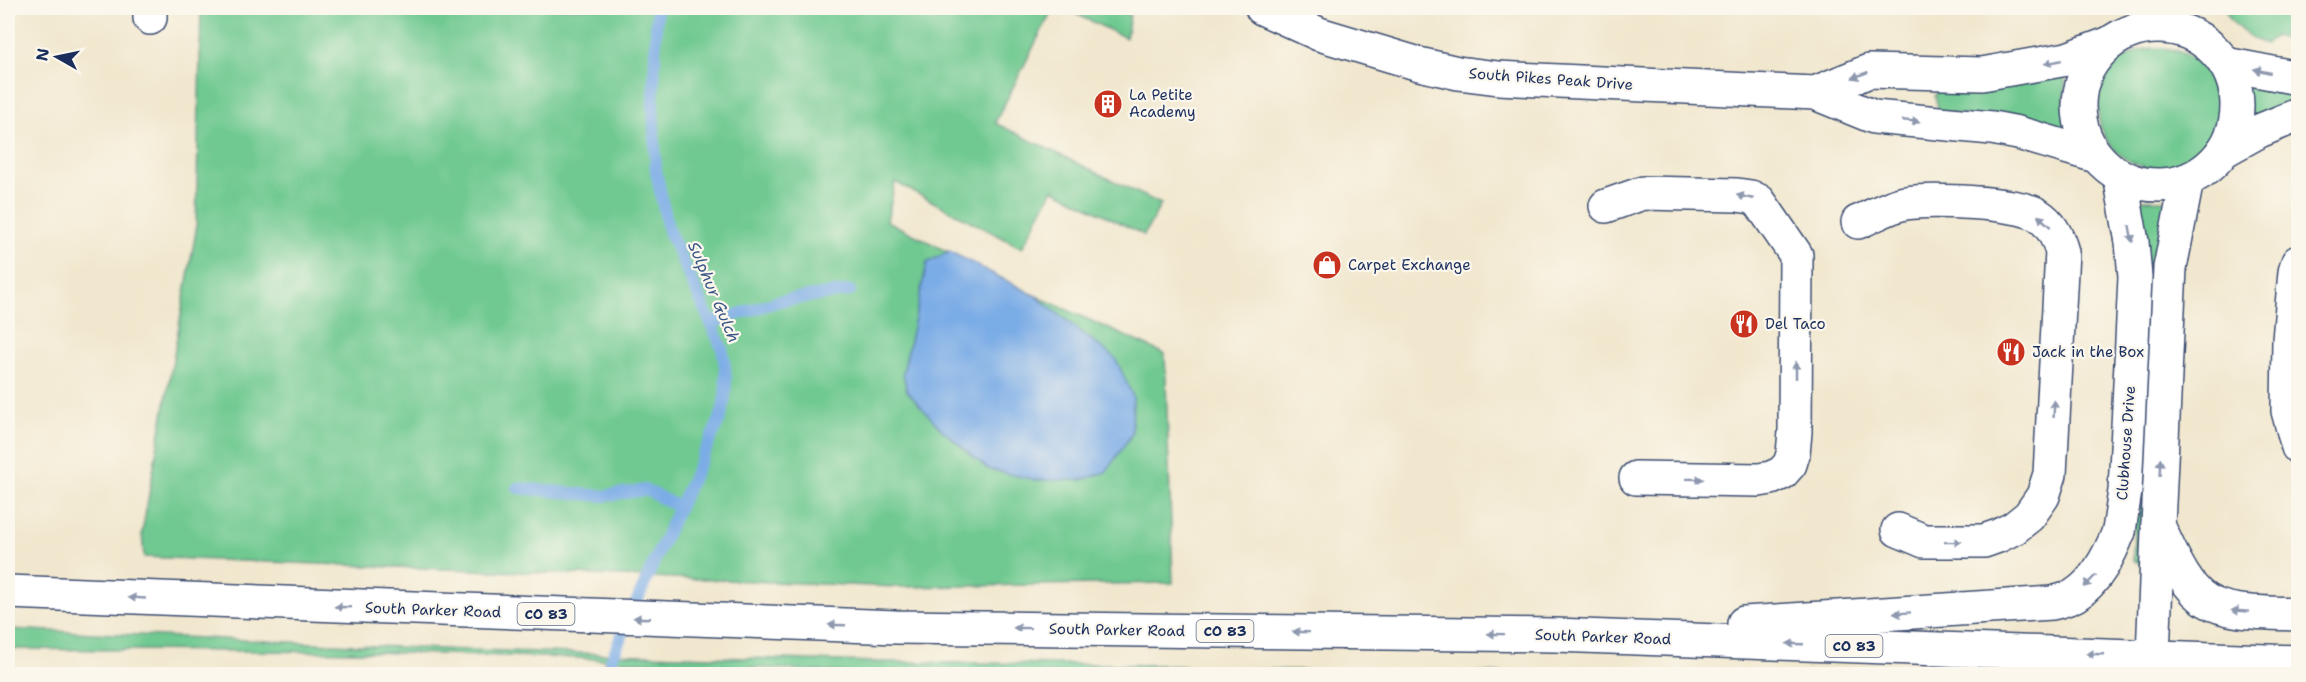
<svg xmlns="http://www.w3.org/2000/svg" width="2306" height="682" viewBox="0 0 2306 682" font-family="'Shantell Sans',sans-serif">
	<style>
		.green { fill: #70c990; stroke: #467c77; stroke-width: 1.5 }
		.water { fill: #7aace6; stroke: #4a6ea2; stroke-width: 1.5 }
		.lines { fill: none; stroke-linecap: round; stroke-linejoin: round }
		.stream { stroke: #7aace6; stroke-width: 12 }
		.minor-casing { stroke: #3b4b6f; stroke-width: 36 }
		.highway-casing { stroke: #3b4b6f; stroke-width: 36 }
		.minor { stroke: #fff; stroke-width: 33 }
		.highway { stroke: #fff; stroke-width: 33 }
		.oneway { fill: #8d97ae }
		.labels { text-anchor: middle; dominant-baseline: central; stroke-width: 4.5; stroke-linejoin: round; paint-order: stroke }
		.shield { fill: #fbf7ec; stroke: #5e6b89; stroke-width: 1.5 }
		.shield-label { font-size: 14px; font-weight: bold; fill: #1b2f5e }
		.street-label { font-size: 15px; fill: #1b2f5e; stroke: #fbf7ec }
		.poi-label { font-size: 15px; fill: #1b2f5e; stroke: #fbf7ec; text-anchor: start }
		.water-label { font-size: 16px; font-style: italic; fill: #385487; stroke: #fbf7ec }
	</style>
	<rect width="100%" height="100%" fill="#fbf7ec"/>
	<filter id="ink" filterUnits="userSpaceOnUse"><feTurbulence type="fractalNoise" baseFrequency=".0167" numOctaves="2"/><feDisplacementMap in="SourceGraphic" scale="12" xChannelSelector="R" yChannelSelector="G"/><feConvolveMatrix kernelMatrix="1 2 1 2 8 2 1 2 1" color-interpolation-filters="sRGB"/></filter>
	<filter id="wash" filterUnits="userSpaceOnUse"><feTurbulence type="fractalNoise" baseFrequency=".008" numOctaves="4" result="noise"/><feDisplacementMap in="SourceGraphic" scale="24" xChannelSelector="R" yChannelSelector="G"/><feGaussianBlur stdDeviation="1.35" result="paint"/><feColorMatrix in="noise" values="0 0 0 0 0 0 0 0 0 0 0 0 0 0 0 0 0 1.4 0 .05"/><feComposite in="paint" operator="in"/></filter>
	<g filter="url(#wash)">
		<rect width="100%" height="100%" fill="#f1e7ce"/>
		<g class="green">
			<polygon points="201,8 1053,8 995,123 1161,204 1144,235 1053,189 1022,248 895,182 887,221 1034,295 1165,354 1173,583 898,587 144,557 142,533 196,231"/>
			<polygon points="1063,8 1116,8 1130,15 1126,38"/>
			<path d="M 2224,8 L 2298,8 L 2298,63 L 2283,38 L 2275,36 L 2266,44 C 2249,38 2231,25 2224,8 Z"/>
			<circle cx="2158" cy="108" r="60"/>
			<polygon points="2061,75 2065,76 2065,129 2062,132 1939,111 1935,96 1939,89"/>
			<polygon points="2246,85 2298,91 2298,101 2251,117 2247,114"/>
			<polygon points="2141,200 2163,200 2167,203 2142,565 2133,560 2146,270 2139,204"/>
			<polygon points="8,629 440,649 878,662 1157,665 1232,669 1549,674 866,674 578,658 372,652 8,649"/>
		</g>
		<polygon class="water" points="949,251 1034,295 1116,359 1133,397 1132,434 1106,472 1081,480 1035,480 988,469 941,429 907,391 903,373 927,263"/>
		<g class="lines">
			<g class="stream">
				<polyline points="2298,22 2298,20"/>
				<polyline points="711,323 779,301 850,291"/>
				<polyline points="518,488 603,496 646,490 679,507"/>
				<path d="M 605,674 L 662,544 L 720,419 C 728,395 727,373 722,348 L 668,229 L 656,171 L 653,105 L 657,8"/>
			</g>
		</g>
	</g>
	<g filter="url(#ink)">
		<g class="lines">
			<g class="minor-casing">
				<g id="minor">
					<polyline points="1262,8 1319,34 1419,64 1458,73 1498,78 1559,81 1815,93 1874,117 1992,128 2018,133 2096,156"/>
					<polyline points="150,18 150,8"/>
					<circle cx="2158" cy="106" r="79"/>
					<polyline points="2225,64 2298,78"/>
					<polyline points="1815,93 1869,71 1982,74 2067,59 2108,44"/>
					<polyline points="2223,151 2259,131 2298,115"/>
					<polyline points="1606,206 1643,193 1737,195 1751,197 1759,201 1796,255 1795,432 1793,454 1790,464 1782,473 1771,478 1759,480 1636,478"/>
					<path d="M 1858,222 C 1873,216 1889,206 1905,203 C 1930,199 2018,202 2038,215 C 2052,224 2058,237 2062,252 L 2050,474 L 2043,496 L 2029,516 L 2014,528 L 1998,536 L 1984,541 L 1924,541 L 1898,530"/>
					<polyline points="2298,262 2295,272 2289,340 2288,411 2298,447"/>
					<polyline points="2158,525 2170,268 2187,180"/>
					<polyline points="2119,531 2125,491 2135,277 2132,242 2120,176"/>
				</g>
			</g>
			<g class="highway-casing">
				<g id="highway">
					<path d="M 2158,525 C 2197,613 2206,611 2298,614"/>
					<polyline points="8,592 896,627 1555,635 2298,662"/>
					<path d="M 1744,623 L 2052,603 C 2059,601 2069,599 2075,595 C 2097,581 2110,554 2119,531"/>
					<polyline points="2147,674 2153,656 2158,531"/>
				</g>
			</g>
			<use href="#minor" class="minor"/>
			<use href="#highway" class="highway"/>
		</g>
		<defs><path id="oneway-solid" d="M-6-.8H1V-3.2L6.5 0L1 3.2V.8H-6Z" transform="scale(1.5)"/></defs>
		<g class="oneway">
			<use href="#oneway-solid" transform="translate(2053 62) rotate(168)"/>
			<use href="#oneway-solid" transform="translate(2262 71) rotate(-167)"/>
			<use href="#oneway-solid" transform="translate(1860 75) rotate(159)"/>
			<use href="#oneway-solid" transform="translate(1911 121) rotate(5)"/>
			<use href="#oneway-solid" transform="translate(1745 197) rotate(-167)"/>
			<use href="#oneway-solid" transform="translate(2044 221) rotate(-138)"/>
			<use href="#oneway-solid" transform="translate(2131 234) rotate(80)"/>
			<use href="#oneway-solid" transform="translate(1796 370) rotate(-90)"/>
			<use href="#oneway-solid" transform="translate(2054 409) rotate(-87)"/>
			<use href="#oneway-solid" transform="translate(2160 467) rotate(-87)"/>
			<use href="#oneway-solid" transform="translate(1695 479) rotate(1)"/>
			<use href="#oneway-solid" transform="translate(1953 542) rotate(-1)"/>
			<use href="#oneway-solid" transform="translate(2090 581) rotate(134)"/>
			<use href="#oneway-solid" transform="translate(137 598) rotate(-177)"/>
			<use href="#oneway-solid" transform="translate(343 607) rotate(-178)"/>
			<use href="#oneway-solid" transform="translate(2240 611) rotate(-176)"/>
			<use href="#oneway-solid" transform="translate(1902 613) rotate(176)"/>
			<use href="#oneway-solid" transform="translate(642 618) rotate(-178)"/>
			<use href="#oneway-solid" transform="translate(837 625) rotate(-178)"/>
			<use href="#oneway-solid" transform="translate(1022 628) rotate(-179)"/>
			<use href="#oneway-solid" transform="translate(1301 632) rotate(-179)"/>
			<use href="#oneway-solid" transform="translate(1496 634) rotate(-179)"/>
			<use href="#oneway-solid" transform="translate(1795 644) rotate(-178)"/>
			<use href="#oneway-solid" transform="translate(2095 654) rotate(-178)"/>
		</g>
	</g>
	<defs>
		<g id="building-disc" transform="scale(1.5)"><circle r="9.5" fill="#c8321e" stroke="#fbf7ec"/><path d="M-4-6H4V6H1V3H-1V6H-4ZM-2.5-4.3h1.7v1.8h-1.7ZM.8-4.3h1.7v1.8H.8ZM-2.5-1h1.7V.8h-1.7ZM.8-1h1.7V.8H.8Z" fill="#fff"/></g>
		<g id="shop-disc" transform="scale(1.5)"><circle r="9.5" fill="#c8321e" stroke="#fbf7ec"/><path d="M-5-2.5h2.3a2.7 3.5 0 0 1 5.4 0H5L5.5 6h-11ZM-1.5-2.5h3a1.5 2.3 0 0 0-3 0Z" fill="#fff"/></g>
		<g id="restaurant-disc" transform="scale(1.5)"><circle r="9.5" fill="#c8321e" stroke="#fbf7ec"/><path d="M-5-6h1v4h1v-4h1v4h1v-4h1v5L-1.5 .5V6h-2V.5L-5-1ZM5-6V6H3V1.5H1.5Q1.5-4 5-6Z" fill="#fff"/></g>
	</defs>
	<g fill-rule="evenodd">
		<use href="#building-disc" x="1108" y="104"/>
		<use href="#shop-disc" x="1327" y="265"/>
		<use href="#restaurant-disc" x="1744" y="324"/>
		<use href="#restaurant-disc" x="2011" y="352"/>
	</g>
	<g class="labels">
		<g class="shield">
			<rect x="517.5" y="603" width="57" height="22" rx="4.5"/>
			<rect x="1196.5" y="620" width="57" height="22" rx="4.5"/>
			<rect x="1825.5" y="635" width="57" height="22" rx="4.5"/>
		</g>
		<g class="shield-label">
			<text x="546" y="614">CO 83</text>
			<text x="1225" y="631">CO 83</text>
			<text x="1854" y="646">CO 83</text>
		</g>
		<g class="street-label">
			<text transform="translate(1551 79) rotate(4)">South Pikes Peak Drive</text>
			<text transform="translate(2126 443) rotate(-86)">Clubhouse Drive</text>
			<text transform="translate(433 610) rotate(2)">South Parker Road</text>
			<text transform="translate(1117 630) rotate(1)">South Parker Road</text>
			<text transform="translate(1603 637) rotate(2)">South Parker Road</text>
		</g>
		<g class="poi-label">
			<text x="1129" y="95">La Petite<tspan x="1129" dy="17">Academy</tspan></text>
			<text x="1348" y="265">Carpet Exchange</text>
			<text x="1765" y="324">Del Taco</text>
			<text x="2032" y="352">Jack in the Box</text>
		</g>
		<g class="water-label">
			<text transform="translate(714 292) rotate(67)">Sulphur Gulch</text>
		</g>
	</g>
	<rect width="2306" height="682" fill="none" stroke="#fbf7ec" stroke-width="30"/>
	<g transform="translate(57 57) rotate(279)" stroke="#fbf7ec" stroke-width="4.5" paint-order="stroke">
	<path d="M0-4.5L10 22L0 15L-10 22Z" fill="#1b2f5e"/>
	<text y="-9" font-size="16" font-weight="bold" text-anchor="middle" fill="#1b2f5e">N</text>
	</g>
</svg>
